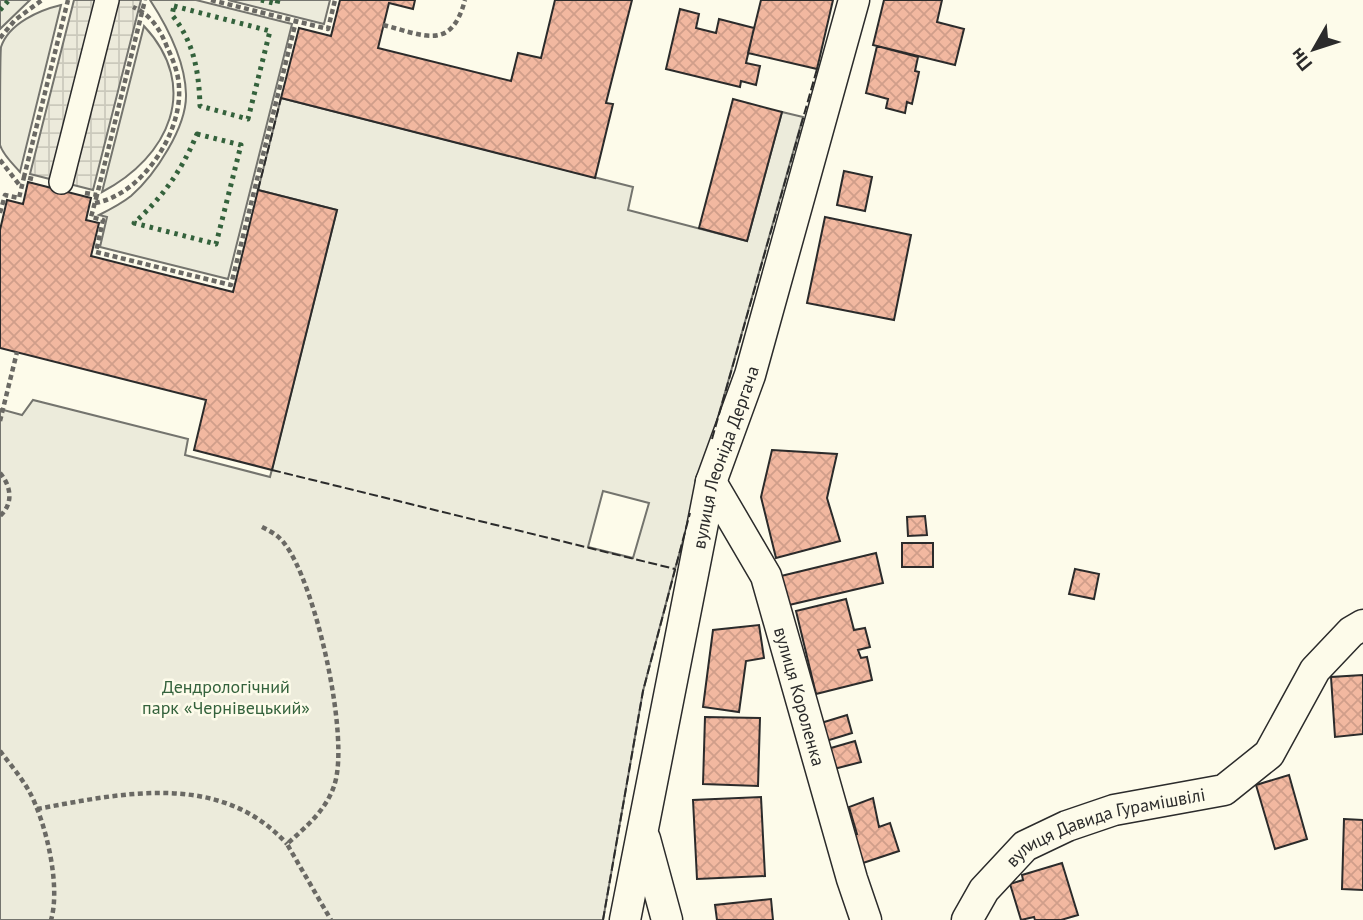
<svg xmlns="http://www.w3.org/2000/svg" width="1363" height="920" font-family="'PT Sans',sans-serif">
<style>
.green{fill:#ecebdb;stroke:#74746e;stroke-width:2;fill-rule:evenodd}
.plaza{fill:url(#plaza-grid);stroke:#74746e;stroke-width:2}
.building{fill:url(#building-cross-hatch);stroke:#2b2b2b;stroke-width:2}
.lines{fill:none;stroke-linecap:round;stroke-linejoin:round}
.pedestrian-casing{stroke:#2b2b2b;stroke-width:26}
.minor-casing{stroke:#2b2b2b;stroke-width:33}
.path{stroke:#6a6964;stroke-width:4.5;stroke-dasharray:5 3.5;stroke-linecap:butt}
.pedestrian{stroke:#fdfbea;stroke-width:23}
.minor{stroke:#fdfbea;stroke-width:30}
.hedge{stroke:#34623c;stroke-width:5;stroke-dasharray:3.5 5;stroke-linecap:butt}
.fence{stroke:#2b2b2b;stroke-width:2;stroke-dasharray:9 3.5;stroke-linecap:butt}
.labels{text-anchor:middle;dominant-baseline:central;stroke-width:5;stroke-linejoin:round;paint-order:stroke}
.street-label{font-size:18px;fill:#2b2b2b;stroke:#fdfbea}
.park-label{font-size:18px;fill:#34623c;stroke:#fdfbea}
</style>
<defs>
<pattern id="plaza-grid" width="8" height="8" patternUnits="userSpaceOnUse" patternTransform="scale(1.75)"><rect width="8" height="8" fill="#eceadb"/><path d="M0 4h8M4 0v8" fill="none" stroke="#cbc9bc"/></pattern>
<pattern id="building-cross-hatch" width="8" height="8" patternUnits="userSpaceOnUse" patternTransform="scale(1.75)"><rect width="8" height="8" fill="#f2b8a0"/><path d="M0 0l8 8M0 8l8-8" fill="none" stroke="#d09e8a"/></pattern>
</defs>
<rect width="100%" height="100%" fill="#fdfbea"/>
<path class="green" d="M0,0H30L0,29Z
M150,0H196L292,24L228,279L100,247L107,217L99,215C111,209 121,204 131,196C155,175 187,127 186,94C185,61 167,26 150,0Z
M228,0H330L324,24Z
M61,5L20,172C13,164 3,155 0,145C0,137 0,55 1,47C9,23 40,10 61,5Z
M144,26C201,87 169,157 102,192Z
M281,98L633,187L628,210L747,241L782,112L803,117L675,569L643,691L603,920H0V409L22,415L33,400L188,439L185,455L270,477L337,210L258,190ZM603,491L649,503L633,558L588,547Z"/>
<path class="plaza" d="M74,0H141L93,190L30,174Z"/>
<path class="building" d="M340,0H415L413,9L389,3L378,48L511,81L518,53L541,58L555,0H632L606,103L613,104L595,178L281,98L299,28L331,36Z
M761,0H833L817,69L748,53Z
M884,0H942L937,22L964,29L955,65L873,45Z
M680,9L699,14L696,28L716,33L719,19L754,28L746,63L760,66L756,85L741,81L740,87L666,69Z
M877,46L918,57L915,71L919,72L912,104L907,102L905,113L886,108L888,99L866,93Z
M733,99L782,112L747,241L699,228Z
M844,171L872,177L865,211L837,205Z
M28,182L91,198L86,220L99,223L91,256L233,292L258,190L337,210L272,470L194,450L206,400L0,348V230L7,200L23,204Z
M825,217L911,235L894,320L807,303Z
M772,450L837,454L827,498L840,541L776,558L761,497Z
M925,516L927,535L908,536L907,517Z
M902,543H933V567H902Z
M876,553L883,583L789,605L781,576Z
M1075,569L1099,574L1094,599L1069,594Z
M846,599L854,630L865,628L870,647L858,650L861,658L867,657L872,680L816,694L796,611Z
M759,625L764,658L746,661L739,712L703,707L713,630Z
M1363,675V734L1335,737L1331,677Z
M847,715L852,733L826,741L821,723Z
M705,717L760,718L758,786L703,784Z
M855,741L861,762L830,770L824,750Z
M1289,775L1307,839L1275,849L1256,785Z
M761,797L765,876L697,879L693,800Z
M873,798L879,827L890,823L899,851L854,866L845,838L857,834L849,807Z
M1344,819L1363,820V890L1342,889Z
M1062,863L1078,915L1061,920H1035L1034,917L1021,920L1010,884L1023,880L1022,875Z
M771,899L773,920H717L715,905Z"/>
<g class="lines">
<defs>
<path id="pedestrian" d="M61,182L107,0"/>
<g id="minor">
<path id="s1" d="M711,482L766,576L852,879L866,920"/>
<path d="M645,839L667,920"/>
<path id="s2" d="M625,920L711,482L750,375L854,0"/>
<path id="s3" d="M967,920L984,890L1025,846L1067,826L1114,810L1224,790L1269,754L1315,670L1351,632L1363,625"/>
</g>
</defs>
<use href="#pedestrian" class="pedestrian-casing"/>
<use href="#minor" class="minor-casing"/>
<path class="path" d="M211,0L328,29L335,0
M383,25C424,35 451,52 465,0
M0,38L15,20L42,0
M0,160L21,187
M33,179L24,177L68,0
M85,193L97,195L145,0
M97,195L91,217L103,220L96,252L231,285L296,21
M95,203C141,195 182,134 179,88C179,75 173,59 167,47C160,29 151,15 133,7
M0,213L5,195L19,198L24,177
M0,421L17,352
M0,473C11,486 14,503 0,516
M262,527C270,531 278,535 284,543C315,581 351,739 334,786C326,810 306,827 287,844L331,920
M0,751C10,764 21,777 29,791C46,822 61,886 51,920
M37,809C123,793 221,771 287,844"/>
<use href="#pedestrian" class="pedestrian"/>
<use href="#minor" class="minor"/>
<path class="hedge" d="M261,0L277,4L278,0
M174,6L270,31L248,119L200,106C199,72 194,42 172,15Z
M0,10L9,0
M197,134L241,145L216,244L134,223C163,197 182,170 197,134Z"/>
<path class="fence" d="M258,190L281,98
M712,439L817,69
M272,470L675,569
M603,920L643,691L690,513"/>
</g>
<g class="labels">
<g class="street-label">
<text stroke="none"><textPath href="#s2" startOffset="474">вулиця Леоніда Дергача</textPath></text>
<text stroke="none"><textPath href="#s1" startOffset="234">вулиця Короленка</textPath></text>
<text stroke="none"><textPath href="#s3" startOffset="177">вулиця Давида Гурамішвілі</textPath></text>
</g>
<g class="park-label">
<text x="226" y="686">Дендрологічний<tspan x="226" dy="21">парк «Чернівецький»</tspan></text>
</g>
</g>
<g transform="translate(1314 49) rotate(231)" stroke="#fdfbea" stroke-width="5" paint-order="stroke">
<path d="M0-5L12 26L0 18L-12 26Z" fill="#2b2b2b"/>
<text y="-10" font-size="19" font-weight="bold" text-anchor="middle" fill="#2b2b2b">Пн</text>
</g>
</svg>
